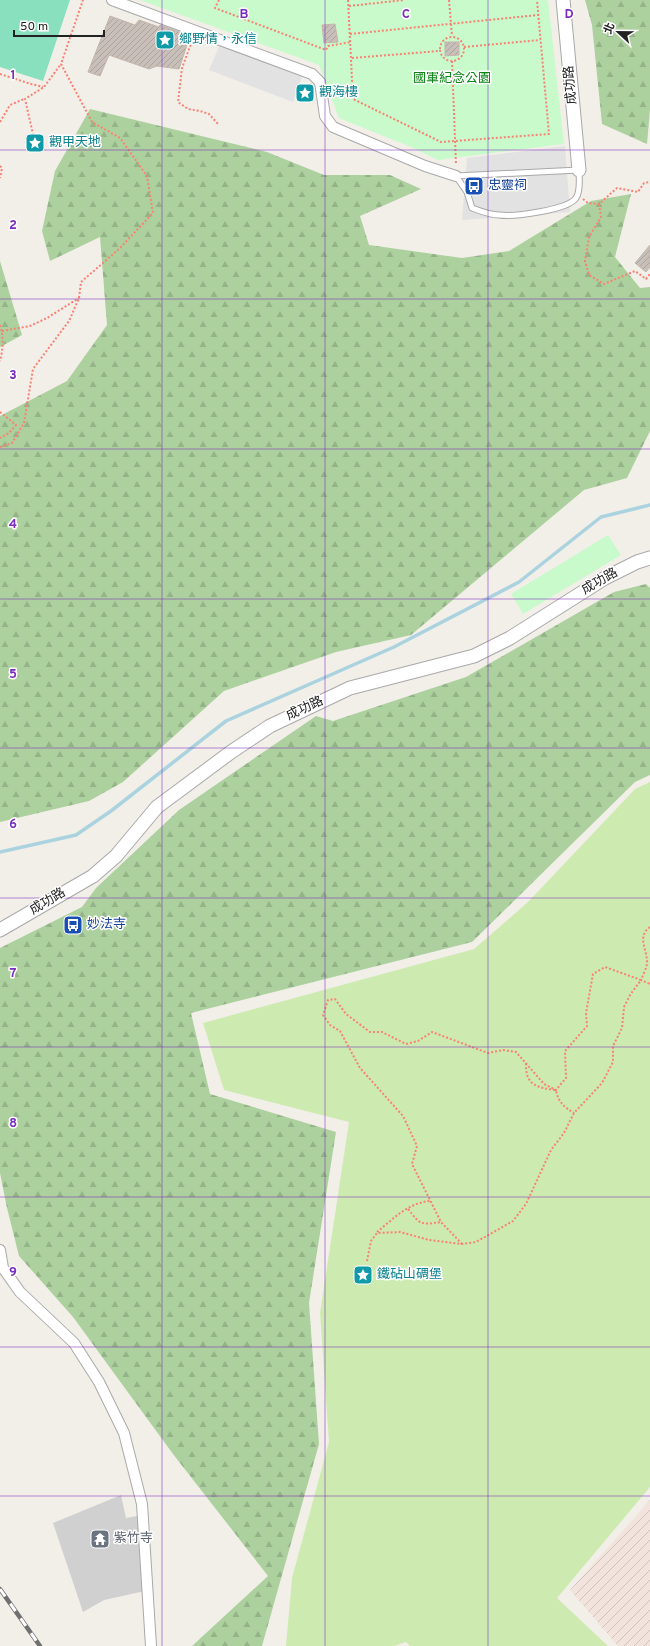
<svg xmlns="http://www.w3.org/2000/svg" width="650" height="1646" font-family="Overpass,'Noto Sans TC',sans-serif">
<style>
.religious{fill:#d0d0d0}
.military{fill:url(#military-furrows)}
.grass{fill:#cdebb0}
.forest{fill:url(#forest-firs)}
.park{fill:#c8facc}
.pitch{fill:#88e0be}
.parking{fill:#e2e2e2}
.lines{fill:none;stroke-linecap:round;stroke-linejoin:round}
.stream{stroke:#aad3df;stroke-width:3.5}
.building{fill:url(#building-hatch);stroke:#c4b6ab}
.service-casing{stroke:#a9a9a9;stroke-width:7}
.minor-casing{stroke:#a9a9a9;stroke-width:12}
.tertiary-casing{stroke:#a9a9a9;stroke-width:15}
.path{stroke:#fa8072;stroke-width:2;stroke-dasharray:2 2;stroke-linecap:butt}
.service{stroke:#fff;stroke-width:5}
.minor{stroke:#fff;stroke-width:10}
.tertiary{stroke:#fff;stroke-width:13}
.rail-casing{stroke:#707070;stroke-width:4.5}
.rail{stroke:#fff;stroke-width:3;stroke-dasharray:9;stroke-linecap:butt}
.grid{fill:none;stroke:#7b2cbf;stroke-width:1;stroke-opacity:0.55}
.labels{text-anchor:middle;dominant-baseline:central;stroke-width:3;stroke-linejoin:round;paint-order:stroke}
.culture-label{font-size:13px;fill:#0d838f;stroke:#fff;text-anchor:start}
.park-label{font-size:13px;fill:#0c8416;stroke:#fff}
.street-label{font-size:13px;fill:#222;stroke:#fff}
.transit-label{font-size:13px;fill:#164399;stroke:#fff;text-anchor:start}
.worship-label{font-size:13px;fill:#5b616d;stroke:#fff;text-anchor:start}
.grid-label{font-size:13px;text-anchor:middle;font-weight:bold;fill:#7b2cbf;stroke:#fff;stroke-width:3;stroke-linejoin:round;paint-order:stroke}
</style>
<defs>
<pattern id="military-furrows" width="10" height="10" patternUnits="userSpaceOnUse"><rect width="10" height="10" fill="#f3e3dd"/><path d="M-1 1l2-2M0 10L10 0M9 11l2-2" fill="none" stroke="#d0c2bd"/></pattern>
<pattern id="forest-firs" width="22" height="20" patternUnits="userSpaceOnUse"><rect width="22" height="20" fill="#add19e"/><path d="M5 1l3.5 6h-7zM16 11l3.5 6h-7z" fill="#95b388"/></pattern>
<pattern id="building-hatch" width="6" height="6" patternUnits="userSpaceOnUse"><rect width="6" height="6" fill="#c7bfb8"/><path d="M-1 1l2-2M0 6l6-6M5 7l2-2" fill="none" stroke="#aba49e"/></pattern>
</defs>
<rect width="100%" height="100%" fill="#f2efe9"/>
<path class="religious" d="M121,1495L126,1518L137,1516L143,1555L145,1591L104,1600L83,1612L53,1523Z"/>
<path class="military" d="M650,1500V1646H618L570,1590Z"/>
<path class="grass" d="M650,782V1487L557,1598L608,1646H410L406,1642L394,1646H286L292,1578L329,1442L320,1313L349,1122L224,1090L203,1023L474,949L528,902L635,789Z"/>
<path class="forest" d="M585,0H650V110L647,144L602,124L592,25Z
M90,109L267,152L324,175H390L421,189L360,216L369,245L462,258L509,251L591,201L631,194L615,257L640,288L650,287V431L627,478L584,490L411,635L336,652L224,691L123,782L89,801L0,822V416L67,381L107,325L100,237L50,261L42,231L55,171Z
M0,261L22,335L0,347Z
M646,584L650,588V775L635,782L472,942L191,1013L210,1094L336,1132L309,1303L319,1444L262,1646H192L268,1576L173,1454L73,1317L19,1256L7,1208L0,1173V948L82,907L96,888L179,810L316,716L333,721L466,677L614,592Z"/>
<path class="park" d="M140,0H548L564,144L438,160L411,147L339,118L319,65Z
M608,535L621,555L523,614L511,594Z"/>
<path class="pitch" d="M0,0H70L43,81L0,67Z"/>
<path class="parking" d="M221,42L303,74L293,102L209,70Z
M565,146L570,212L462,220L467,158Z"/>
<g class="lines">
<path class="stream" d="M0,852L76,835L111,811L226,721L394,647L519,582L601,517L650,505"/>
</g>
<path class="building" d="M110,16L135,25L139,20L159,27L160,25L190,36L179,69L157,66L149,69L109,55L100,76L88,72Z
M335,24L338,42L324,43L322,25Z
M445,42H459V55L445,56Z
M650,245V267L646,272L635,263Z"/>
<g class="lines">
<defs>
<path id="service" d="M579,170C579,177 581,191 576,198C568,210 514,217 499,215C490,215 480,211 472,208L467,192L456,176Z"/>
<path id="minor" d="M112,0L312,74L320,82L325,116L333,127L425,166L456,176
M0,1250L3,1268L20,1292L74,1343L99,1382L124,1433L142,1504L151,1646"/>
<path id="tertiary" d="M563,0L579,170
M0,930L93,876L116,856L157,807L231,752L270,726L350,688L474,656L510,638L605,578L637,562L650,558"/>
</defs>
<use href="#service" class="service-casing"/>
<use href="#minor" class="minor-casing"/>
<use href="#tertiary" class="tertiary-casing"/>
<path class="path" d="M219,0L215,8L326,50L328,46L351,42
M348,0L353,99L441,142L549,134L537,0
M449,0L452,36
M349,6L404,0
M350,34L538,15
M440 49a12 12 0 1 1 24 0a12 12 0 1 1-24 0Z
M192,41L182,68L178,102L188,109L200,111L209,114L219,125
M464,47L540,40
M352,58L439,51
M452,61L456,165
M0,74L31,84L43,87
M0,122L10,105L24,99
M35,143L25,99L44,87L61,64
M0,166L2,168L0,178
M583,199L588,203L599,204L617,188L638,192L644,183L650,182
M599,204L601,217L589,237L585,261L589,275L604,284L635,271L646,279L650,274
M0,325C4,337 3,349 0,361
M2,331L30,326L47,318L79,298
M0,412L16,425L9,433L0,438
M0,447L12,443L24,423L33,369L69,321L79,298L81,282L119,249L153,213L147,176L120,138L92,122L61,64L83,0
M650,927C636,937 648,950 647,964C646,969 643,975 641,980L650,984
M526,1063C525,1085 537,1088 556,1090C558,1102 564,1107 574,1113
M408,1209C421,1225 420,1225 441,1222
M377,1232C393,1219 409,1202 431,1201
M367,1261L371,1241L377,1233L400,1232L429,1240L462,1244L476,1242L513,1221L526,1204L551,1150L564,1133L574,1113L602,1083L613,1062V1046L622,1028L624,1007L630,995L641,980L605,967L593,974L586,1013L587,1026L565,1051L566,1078L556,1090L544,1084L516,1052L503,1050L488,1053L432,1032L418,1041L406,1044L382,1032H370L346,1014L335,999L328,1000L323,1015L330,1025L340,1031L360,1068L403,1116L417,1146L412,1164L441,1222L462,1244"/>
<use href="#service" class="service"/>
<use href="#minor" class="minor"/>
<use href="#tertiary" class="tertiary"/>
<defs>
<path id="rail" d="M0,1589L40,1646"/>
</defs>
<use href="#rail" class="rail-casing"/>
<use href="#rail" class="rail"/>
</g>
<path class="grid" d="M162,0V1646M325,0V1646M488,0V1646M0,150H650M0,299H650M0,449H650M0,599H650M0,748H650M0,898H650M0,1047H650M0,1197H650M0,1347H650M0,1496H650"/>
<defs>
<symbol id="sight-square" viewBox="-11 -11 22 22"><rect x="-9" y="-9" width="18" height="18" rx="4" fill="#0f9aa8" stroke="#fff"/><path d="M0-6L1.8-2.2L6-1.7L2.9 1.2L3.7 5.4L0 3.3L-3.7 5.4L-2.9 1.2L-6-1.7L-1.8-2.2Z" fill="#fff"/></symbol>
<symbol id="bus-square" viewBox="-11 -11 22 22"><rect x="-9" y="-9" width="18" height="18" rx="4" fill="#1a4fb4" stroke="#fff"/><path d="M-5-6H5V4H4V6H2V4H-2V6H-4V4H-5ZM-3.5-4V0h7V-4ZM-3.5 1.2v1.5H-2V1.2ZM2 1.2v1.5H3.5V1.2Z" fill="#fff"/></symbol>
<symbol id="temple-square" viewBox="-11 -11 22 22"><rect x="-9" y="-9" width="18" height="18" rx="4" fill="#6b7280" stroke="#fff"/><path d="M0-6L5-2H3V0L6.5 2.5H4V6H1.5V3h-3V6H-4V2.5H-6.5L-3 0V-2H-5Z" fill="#fff"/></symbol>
</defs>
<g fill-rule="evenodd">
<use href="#sight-square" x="154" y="29" width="22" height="22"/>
<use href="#sight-square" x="294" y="82" width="22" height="22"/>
<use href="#sight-square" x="24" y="132" width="22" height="22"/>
<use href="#bus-square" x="463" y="175" width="22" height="22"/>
<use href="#bus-square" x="62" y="914" width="22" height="22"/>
<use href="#sight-square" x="352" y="1264" width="22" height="22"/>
<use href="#temple-square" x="89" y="1528" width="22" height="22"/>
</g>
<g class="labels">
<g class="culture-label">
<text x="179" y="40">鄉野情，永信</text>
<text x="319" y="93">觀海樓</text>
<text x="49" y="143">觀甲天地</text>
<text x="377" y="1275">鐵砧山碉堡</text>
</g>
<g class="park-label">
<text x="452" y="79">國軍紀念公園</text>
</g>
<g class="street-label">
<text transform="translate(571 85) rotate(-95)">成功路</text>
<text transform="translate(600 582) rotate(-30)">成功路</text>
<text transform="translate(305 709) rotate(-25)">成功路</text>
<text transform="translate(48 902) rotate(-31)">成功路</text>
</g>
<g class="transit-label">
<text x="488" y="186">忠靈祠</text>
<text x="87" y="925">妙法寺</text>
</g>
<g class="worship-label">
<text x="114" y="1539">紫竹寺</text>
</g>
</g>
<g class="grid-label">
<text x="244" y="18">B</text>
<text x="406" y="18">C</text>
<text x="569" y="18">D</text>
<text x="13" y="79">1</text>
<text x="13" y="229">2</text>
<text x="13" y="379">3</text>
<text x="13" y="528">4</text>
<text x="13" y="678">5</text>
<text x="13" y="828">6</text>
<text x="13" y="977">7</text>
<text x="13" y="1127">8</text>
<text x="13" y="1276">9</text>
</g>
<g transform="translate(618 32) rotate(292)" stroke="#ffffff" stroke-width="3" paint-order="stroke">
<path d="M0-3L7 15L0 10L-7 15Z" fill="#222222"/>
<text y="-6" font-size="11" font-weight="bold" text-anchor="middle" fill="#222222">北</text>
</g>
<path d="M14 30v6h90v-6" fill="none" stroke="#222222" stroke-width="2"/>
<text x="20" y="30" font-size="12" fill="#222222" stroke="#ffffff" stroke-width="3" paint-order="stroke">50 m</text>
</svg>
